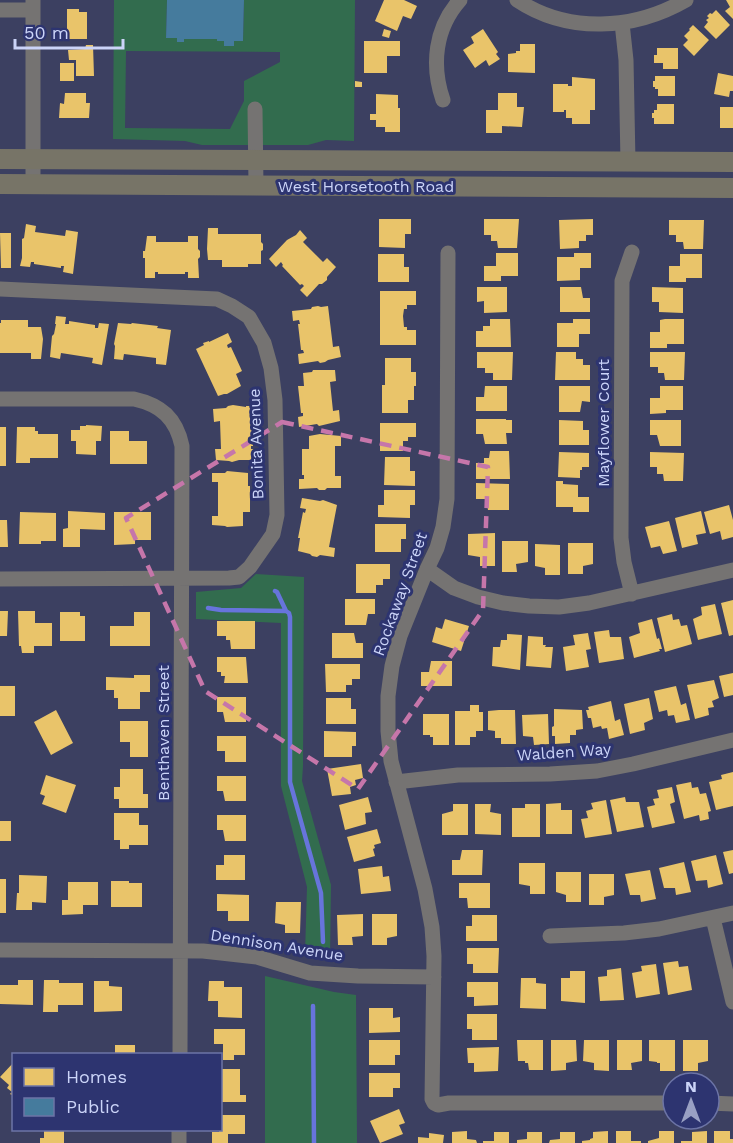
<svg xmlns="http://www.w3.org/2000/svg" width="733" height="1143" font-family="'Work Sans',sans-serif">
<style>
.green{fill:#326c4e;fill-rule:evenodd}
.homes{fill:#e9c46a}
.public{fill:#457b9d}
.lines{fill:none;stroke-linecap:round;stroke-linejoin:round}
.stream{stroke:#6774dc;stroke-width:4.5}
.minor{stroke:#757372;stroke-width:15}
.major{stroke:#777467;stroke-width:20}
.marked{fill:none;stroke:#c676aa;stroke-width:4.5;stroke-dasharray:12 8;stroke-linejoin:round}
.labels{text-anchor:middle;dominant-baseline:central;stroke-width:6;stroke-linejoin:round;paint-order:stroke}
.street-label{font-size:16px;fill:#cbd4f8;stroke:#2d3470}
</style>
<rect width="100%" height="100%" fill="#3c4061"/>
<path class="green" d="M114,0H167L166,38H177V42H184V39H217V41H224L234,46V41H243L244,0H355L354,141L326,140L308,145H202L185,141L113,139ZM126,51L280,52V62L244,81V101L230,129L125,128Z
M256,574L304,577L303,766L302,781L331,885L330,959L305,954L307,887L281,786V623L196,619V592L241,588Z
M265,976L334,992L356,995L357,1143H265Z"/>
<path class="homes" d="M384,0H404L417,6L411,19L403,16L397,31L375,21Z
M726,0H733V19L725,11L730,7Z
M67,9H79V12H87V39H67Z
M716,10L730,25L716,39L704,27L708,22L706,20L709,18L707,16L710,13L712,14Z
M693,25L709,40L694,56L683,45L688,40L684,36L690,30L689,29Z
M384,29L391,31L389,38L382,36Z
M483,29L498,52L496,54L500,59L489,66L486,60L475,68L463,50L474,43L471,37Z
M364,41H400V56H387V73H364Z
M520,44H535V73L508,72V54L516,53V51H520Z
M86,45H93L94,76H76V60H69L68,50L85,49Z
M657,48H678V69H663V63H654V55H657Z
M60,63H74V81H60Z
M718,73L733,76V91H730L729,97L714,94Z
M655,76H675V96H658V89H655V87H653V81H655Z
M572,77L595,79V110H590V124H572V118H566V110H564V112H553V84H568V86H572Z
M355,81L362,82V87H355Z
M65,93H86V103H90L89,118H59L60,103L64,104Z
M498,93H517V107H524L522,127L502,126V133H486V110H498Z
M376,94L398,95V108H400V132H385V127H376V120H370V114H376Z
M657,104H674V124H654V118H652V113H654V110H657Z
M720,107H733V128H720Z
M379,219H411V234H405V248L379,247Z
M484,219H519L517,248H498L497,241H491V235H484Z
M593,219V235H586V241H579V248L560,249L559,220Z
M669,220H704L703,249H684L683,242H676V235H669Z
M26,224L36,226L35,232L65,236L66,230L78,232L73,274L63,272L64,266H61V268L34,264V262H31L30,267L20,266L22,258V239L24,238Z
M208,228H218V234H261V242L263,244V250L261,251V264H248V267H222V260H208L207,249Z
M300,230L307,238L303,242L323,262L327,258L336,267L327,277V280L322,284H319L307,297L300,290L304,286L302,284L300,285L282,266L283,265L281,262L276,267L269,259L287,240L296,235Z
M0,233H11V268H1Z
M147,236H156V242H188V236H198V249L200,251V257L198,259L199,278H188V272H185V274H158V272H155V278H145V258H143V251H145Z
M496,253H518V276H501V281H484V266H496Z
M574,253H591V268H580V280L557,281V257H574Z
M378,254H404V267H409V282H378Z
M680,254H702V278H686V282H669V266H680Z
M477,287H507V312L484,313V301L477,302Z
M560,287H581L583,298H590V312H560Z
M652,287L683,288V313L659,312V302H652Z
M380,291H416V305H407V309H404L403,316L404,327H407V330H416V345H380Z
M318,306L321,307L328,306L333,347L339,346L341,357L328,360L325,362L320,363L318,361L299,364L298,354L304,353L303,350H301L298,324H300L299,320L293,321L292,311L311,309L312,307Z
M56,316L66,317L65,324H69V321L95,325V328H98L99,323L109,324L102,365L92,363L93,358L61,353L60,359L50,357L52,336L54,334L56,324H55Z
M490,319H510L511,347H476V331H483V326H490Z
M573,319H590V334H579V347H557V323H573Z
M665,319H684V344H667V348H650V332H660V320Z
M1,320H28V327H41L43,339L41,359H31V353H0V323H1Z
M118,323L131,324L132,323L158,326L157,328L171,330L166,365L156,364V358L124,354L123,360L114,359L115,346L114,344Z
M228,333L232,342L227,345L228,348L231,347L242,371L236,374L241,386L227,394H224L218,396L196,349L204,345L203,343L209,341V342Z
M477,352H513L512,380H493V373H485V368H477Z
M556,352H576V359H583V365H590V380H555Z
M650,352H685L684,380H665L664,373H658V367H650Z
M385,358H411V372H416V386H414V400H408V413H382V385H385Z
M313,370H335L336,381L330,382L333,411L339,410L340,421L319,426L317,424L299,427L298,417L303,416V413H301L298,386H304L303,373L312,372Z
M485,386H507V411H476V397H484Z
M559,386H590V402L582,401L580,412H559Z
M660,386H683V410H666V413L650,414V398H660Z
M233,405L246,407V406H255L256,416H250V420H252L253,446H251V449H257L258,460H239L232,462L229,461L216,460L215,449H221L220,421L214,422L213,409L226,408L228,406Z
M476,419H506V420H512V433H506L507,444H485L483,434H476Z
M559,420L583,421V430H589V445H559Z
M650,420H681V446H660L657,435H650Z
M380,423H416V437H408V441H403V451H380Z
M86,425L102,426L101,441H96V455L76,454V441H71V430H80V426H86Z
M0,427H6V466H0Z
M17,427H35V431H38V434H58V458H30V463H16Z
M110,431H129V441H147V464H110Z
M320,434L341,436V446H335V476H341V488H327L325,490H319L317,488L299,489V479H304V475H302V449H309V436Z
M490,451H509L510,479H476V463H484V458H489Z
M559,452L589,453V467H582V470H580V478L558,477Z
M650,452L684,453L683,481H664L663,474H657V467H650Z
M385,457H410V471H415V486L384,485Z
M227,471L248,473V486H250V512H243V526L227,527L225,526L212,525V516H218V482H212V473H225Z
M556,481H563V484L578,485V497H589V512H573V507H556Z
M476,483L509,484V510H488L486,499H476Z
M384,490H415V505H410V518L378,517V505H384Z
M302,498L320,501L323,500L337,505L329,547L335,548L334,557L320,555L317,557L312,556L310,554L298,551L300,538H298L303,512L305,513L306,509L300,508Z
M729,505L733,520V537L722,540L720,531L710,534L704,512Z
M68,511L105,513V530L80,529V547H63V529L68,528Z
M701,511L706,533L696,535L698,544L682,548L675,518Z
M20,512L56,513V541H41V544H19Z
M114,512H151V540H135V544L114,545Z
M0,520H7L8,547H0Z
M669,521L677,551L663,554L660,546L651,548L645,527Z
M375,524H406V539H401V552H375Z
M495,533V566H480V557L468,555V534Z
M502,541H528V562L516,564L517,572H502Z
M568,543H593V564L583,566V574H568Z
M535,544L560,545V575H545V568L535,566Z
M356,564H390V579H383V585H376V593H356Z
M345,599H375V614H368L366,625H345Z
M733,600V635L729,636L721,603Z
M715,604L722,634L698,640L693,619L702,615L701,607Z
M0,611H8L7,636H0Z
M18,611H35V623H52V646H34V653H22L21,646H19Z
M60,612H80V616H85V641H60Z
M134,612H150V646H110V626H134Z
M672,614L673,620L679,619L681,626L687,625L692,644L665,652L657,618Z
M445,619L469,626L461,651L432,642L436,627L442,629Z
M652,619L657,639L659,638L662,649H659L660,651L634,658L629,637L640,633L638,623Z
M217,621H255V649H231L230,640H226V636H217Z
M609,630L610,637H621L624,659L599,663L594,632Z
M332,633H354L356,643H363V658H332Z
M588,633L591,649L586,650L589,667L566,671L563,647L575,645L573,635Z
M507,634L522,635L520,670L492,666L493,647H500L501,640H507Z
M528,636L543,637V645H546L545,647H553L551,668L526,666Z
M217,657H246L248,683H224L225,676H221V672H217Z
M431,661H452V686H421V672H429Z
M325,664H360V679H352V685H346V692H326Z
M733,673V695L724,697L719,676Z
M134,675H150V692H140V709H118V698H114V690H106V677L134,678Z
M714,680L719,698L712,701L714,707L708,708L709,715L695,719L687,685Z
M0,686H15V716H0Z
M676,686L681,705L686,703L690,720L676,723L674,715L668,716L667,710L659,712L654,691Z
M217,697H246V722H225L223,712H217Z
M326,698H351V709H356V724H326Z
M649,698L653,719L644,723L645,730L630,734L624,704Z
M611,701L615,721L620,719L624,735L609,739L607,728L602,729L601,726L593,728L591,718H588L586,710H589L588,707Z
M470,705H479V712H483V731H476V737H470V745H455V711H470Z
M554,709L582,710L583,729L576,730V735H570V743L555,744V736H552V727L554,726Z
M56,710L73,743L51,755L34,722Z
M499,710H515L516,744H501V738H495V731L488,730V711Z
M423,714H449V745H433V737H430V735H423Z
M548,714L549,744L534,745L533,737L523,736L522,715Z
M120,721H148V757H130V742H120Z
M324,731L356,732V746H352V757H324Z
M217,736H246V762H225V751H217Z
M361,764L363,778L355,780L356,785L350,787L351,794L332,796L327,769Z
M120,769H143V794H148V808H119V799H114V787H120Z
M733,772V806L716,810L709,782L722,779L721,775Z
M46,775L76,785L66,813L42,804L45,796L40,794Z
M217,776H246V801H225L223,791H217Z
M691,782L692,788L698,787L700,794L706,793L711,811L708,812L709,819L700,821L699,815L684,819L676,785Z
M672,787L675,802L670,804L675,823L652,828L647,807L655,805L653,799L659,798L657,790Z
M368,797L372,812L365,813L366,824L345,830L339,805Z
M625,797L626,802H639L644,827L617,832L610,800Z
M606,800L612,834L585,838L581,819L588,818L586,811L593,809L591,803Z
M561,803V810H572V834H546V804Z
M453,804H468V835H442V814L453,811Z
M475,804H491L490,812L501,814V835L475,834Z
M525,804H540V837H512V808H525Z
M114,813H139V825H148V845H129V849H120V840H114Z
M217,815H246V841H225L223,830H217Z
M0,821H11V841H0Z
M377,829L381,843L374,845L375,848L373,849L375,856L354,862L347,837Z
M462,850H483L482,875H452V860H460Z
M733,850V873L729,874L723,852Z
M224,855H245V880H216V865H224Z
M716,855L723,884L708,888L707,880L696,881L691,861Z
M684,862L691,892L676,895L675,888H664L659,868Z
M519,863H545V894H530V886L519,884Z
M382,866L383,877L389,876L391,891L361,894L358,869Z
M650,870L656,899L641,902L640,895H630L625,874Z
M556,872H581V902H566V895L556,892Z
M589,874H614V895L604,897V905H589Z
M19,875L47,876L46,903L32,902V910H16L17,893H19Z
M0,879H6V913H0Z
M111,881H129V883H142V907H111Z
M68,882H98V905H83V914L62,915V900H68Z
M459,883H490V908H468L467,898H459Z
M217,894L249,895V921H228V911H217Z
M276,902H301L300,933H285V925L275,923Z
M363,914V936L352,937L353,945H338L337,915Z
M372,914H397V936L387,938V945H372Z
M472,915H497V941H466V926H472Z
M467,948H499L498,973H473V964H467Z
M678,961L679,967L688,966L692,990L668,995L663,963Z
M656,964L660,994L636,998L632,973L642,971L641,966Z
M621,968L624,1000L600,1001L598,977L607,976V970Z
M570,971H585V1003L561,1001V978H570Z
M521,978H536V983L546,984V1009L520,1008Z
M18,980H33V1005L0,1004V985H18Z
M44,980H59V983H83V1005H58V1012H43Z
M94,981H109V986L122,987V1011L94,1012Z
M209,981H224V987H242V1018L218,1017V1001H208Z
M467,982H498V1005L474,1006V997H467Z
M369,1008H393V1018L400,1017V1032L369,1033Z
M467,1014H497V1040H472V1029H467Z
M214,1029H245V1055H234V1060H223V1044H214Z
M369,1040H400V1055H395V1065H369Z
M517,1040H543V1070H529L528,1063H525V1061H518Z
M551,1040H576L577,1061L566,1063V1070L551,1071Z
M584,1040H609V1071L594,1070V1063L583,1061Z
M617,1040H642V1061L631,1063L632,1070H617Z
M649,1040H675V1071H660V1063H657V1062L649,1061Z
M683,1040H708V1061L698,1063V1071H683Z
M115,1045H135V1054H115Z
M499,1047L498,1071L474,1072V1063H468L467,1048Z
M14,1062V1096L10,1094L12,1092L7,1088L9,1085L0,1077Z
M220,1069H240V1095H246V1102H220Z
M369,1073H400V1088H393V1097H369Z
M399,1109L405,1123L399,1125L403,1134L380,1143L370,1121Z
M220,1115H245V1134H228V1143H212V1132H219V1130H220Z
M44,1130H62V1131H64V1143H40V1138H44Z
M467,1131V1139L476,1140L477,1143H452V1132Z
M608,1131V1143H582V1141L590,1140V1139L593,1138V1132Z
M616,1131H631V1141H641V1143H616Z
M659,1131H674V1143H648V1141L659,1138Z
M707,1131V1143H681V1141H692V1132Z
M714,1131H730V1139H733V1143H714Z
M494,1132H509V1143H483V1141H494Z
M527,1132H542V1143H517V1140L527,1139Z
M560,1132H575V1143H549L550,1140L560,1139Z
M429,1133L444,1135L443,1143H418V1137L429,1138Z"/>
<path class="public" d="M167,0H244L243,41H234V46H224V41H217V39H184V42H177V38H166Z"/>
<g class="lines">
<path class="stream" d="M275,591L277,592L286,611
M208,608L221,610L286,611L289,613L290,617V782L321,893L323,942
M313,1006L314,1143"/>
<path class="minor" d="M517,0C568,34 634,30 686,0
M0,10H33
M622,23L626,60L628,162
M443,100C431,65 435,28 460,0
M255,109L256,186
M33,184V0
M632,252L622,281L621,538L624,562L632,594
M448,253L447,499L443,527L437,548L427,569L400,636L392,666L388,696V731L391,761L425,889L432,927L434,956L432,1099L434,1103L438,1105L449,1103H673
M0,289L217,299L232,306L249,317L264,343L271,368L275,400L277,515L273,534L250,567L239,577L229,578L0,579
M0,399H134C161,405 176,418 182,446L180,1054
M427,569L454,588L478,597L503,603L529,606L559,607L589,603L733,570
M396,782L458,775L550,774L597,771L633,764L733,740
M713,918L733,1002
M550,936L624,933L659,929L733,913
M0,950L203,951L257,957L310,973L358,976L434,977
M709,1103L733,1104
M179,1143V1130"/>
<path class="major" d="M0,159L733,162
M0,184L733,188"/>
</g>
<path class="marked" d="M282,422L488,467L483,610L358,789L205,691L126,518Z"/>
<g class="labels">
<g class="street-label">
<text x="366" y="186">West Horsetooth Road</text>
<text transform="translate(603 423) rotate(-90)">Mayflower Court</text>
<text transform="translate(256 444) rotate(-92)">Bonita Avenue</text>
<text transform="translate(400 594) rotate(-70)">Rockaway Street</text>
<text transform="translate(163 733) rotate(-90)">Benthaven Street</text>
<text transform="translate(564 752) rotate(-4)">Walden Way</text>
<text transform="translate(277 945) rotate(9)">Dennison Avenue</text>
</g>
</g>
<rect x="12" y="1053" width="210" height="78" fill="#2d3470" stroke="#6c74a6" stroke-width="1.5"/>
<rect x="24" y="1068" width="30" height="18" fill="#e9c46a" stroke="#6c74a6" stroke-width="1.5"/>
<text x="66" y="1083" font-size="18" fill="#cbd4f8">Homes</text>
<rect x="24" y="1098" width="30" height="18" fill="#457b9d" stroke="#6c74a6" stroke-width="1.5"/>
<text x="66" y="1113" font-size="18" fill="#cbd4f8">Public</text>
<g transform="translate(691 1101)"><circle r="28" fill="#2d3470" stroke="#6c74a6" stroke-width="1.5"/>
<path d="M0-4.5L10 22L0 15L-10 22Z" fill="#99a0c3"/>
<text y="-9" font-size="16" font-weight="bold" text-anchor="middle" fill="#cbd4f8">N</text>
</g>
<path d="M15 39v9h108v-9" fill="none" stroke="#cbd4f8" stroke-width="3"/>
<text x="24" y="39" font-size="18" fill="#cbd4f8" stroke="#2d3470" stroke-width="4.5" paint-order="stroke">50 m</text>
</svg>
